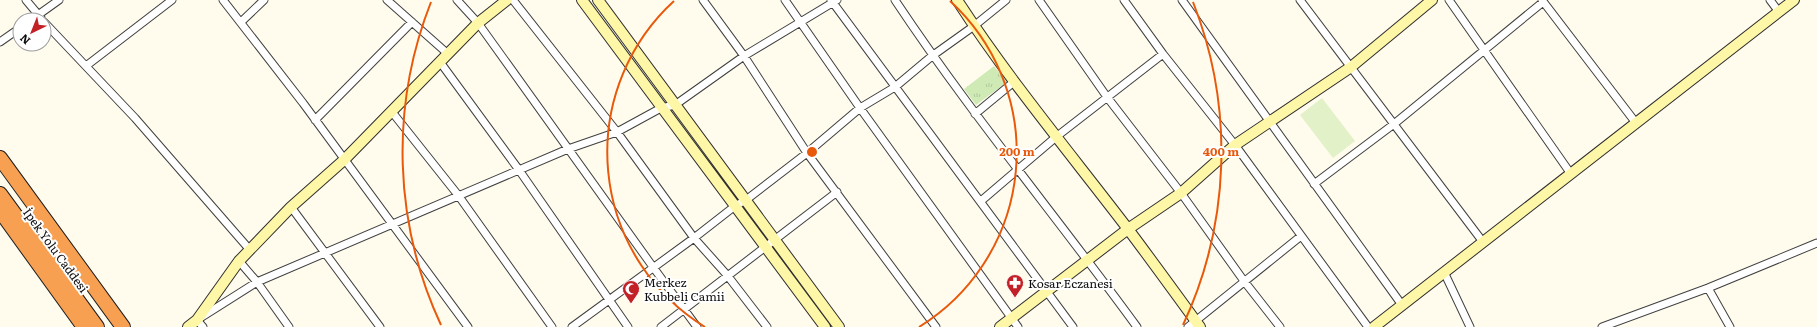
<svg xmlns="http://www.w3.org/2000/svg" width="1817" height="327" font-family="Literata,serif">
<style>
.grass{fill:url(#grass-tufts)}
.pitch{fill:#e2f1c8}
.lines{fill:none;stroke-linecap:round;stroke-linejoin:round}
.street-casing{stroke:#404040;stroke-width:9}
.secondary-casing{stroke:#2f2f2f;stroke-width:12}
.highway-casing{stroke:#1e1e1e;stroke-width:16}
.street{stroke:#fff;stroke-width:7}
.secondary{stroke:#fff7a8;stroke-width:10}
.highway{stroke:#f8a052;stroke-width:14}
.ring{fill:none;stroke:#e8590c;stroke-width:2}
.labels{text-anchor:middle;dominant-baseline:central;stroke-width:4;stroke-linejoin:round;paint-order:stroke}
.street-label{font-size:12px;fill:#0d0d0d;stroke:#fff}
.poi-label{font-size:12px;fill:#0d0d0d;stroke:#fff;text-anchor:start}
.centre{fill:#e8590c;stroke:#fff;stroke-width:2}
.ring-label{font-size:12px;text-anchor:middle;font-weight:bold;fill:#e8590c;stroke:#fff;stroke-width:4;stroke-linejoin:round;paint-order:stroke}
</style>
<defs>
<pattern id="grass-tufts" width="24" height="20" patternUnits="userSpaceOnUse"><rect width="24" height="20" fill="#d0eab6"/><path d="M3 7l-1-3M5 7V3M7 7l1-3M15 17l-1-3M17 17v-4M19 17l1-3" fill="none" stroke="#b1c89b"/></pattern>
</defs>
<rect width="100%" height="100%" fill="#fffced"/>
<path class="grass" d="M994,66L1007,82L976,105L964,89Z"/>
<path class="pitch" d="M1322,98L1355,141L1333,158L1300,115Z"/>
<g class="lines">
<defs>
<path id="street" d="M26,0L41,18
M223,0L303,103L468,327
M387,0L448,54
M457,0L478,23L653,267L697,327
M513,0L617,132L694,238L727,275L767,327
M703,0L744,56L807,153L936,327
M785,0L860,108L1018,327
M831,0L1073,327
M895,0C970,113 1057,217 1137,327
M1039,0L1107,97L1181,193L1244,281L1280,327
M1124,0L1163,54L1235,145L1368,327
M1182,0L1402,305
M1300,0L1483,242
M1449,0L1571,174
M1542,0L1636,123
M1770,0L1779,12
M31,20L59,0
M44,22L135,118L250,250
M241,22L264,0
M0,42L20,28
M440,62L519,170L628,327
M86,66L172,0
M392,112L458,195L552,327
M975,114L1015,81
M315,120L412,22
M1314,184L1394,124L1543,2
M981,201L1056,137L1163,54
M291,207L380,327
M239,261L257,282L289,327
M1444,272L1470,327
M1708,288L1730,327
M203,327L197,320L257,282L568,149L617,132L661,108L675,105L744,56L837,0
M572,327L694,238L735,206L746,200L807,153L860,108L895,87L932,56L974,26L1006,0
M661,327L837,192
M1188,327L1301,236
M1602,327L1708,288L1817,243"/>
<path id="secondary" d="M582,0L825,327
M598,0L839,327
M957,0C1009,80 1070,153 1128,229C1152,261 1176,294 1200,327
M188,327L197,320L239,261L291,207L344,160L478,23L507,0
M1000,327L1128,229L1181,193L1235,145L1351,67L1432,0
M1374,327L1794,0"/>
<path id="highway" d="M0,158L123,327
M0,194L97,327
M1,212L84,327"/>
</defs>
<use href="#street" class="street-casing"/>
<use href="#secondary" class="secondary-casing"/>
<use href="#highway" class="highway-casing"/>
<use href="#street" class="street"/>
<use href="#secondary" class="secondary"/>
<use href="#highway" class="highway"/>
</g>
<g class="ring">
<path d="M705 327A205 205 0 0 1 674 1M950 1A205 205 0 0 1 919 327"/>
<path d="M441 325A409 409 0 0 1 431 2M1193 2A409 409 0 0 1 1183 325"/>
</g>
<defs>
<symbol id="pharmacy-pin" viewBox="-11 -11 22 30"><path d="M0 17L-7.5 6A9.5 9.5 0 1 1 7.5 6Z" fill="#c12127" stroke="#fff"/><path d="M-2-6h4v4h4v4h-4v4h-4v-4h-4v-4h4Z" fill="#fff"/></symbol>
<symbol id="mosque-pin" viewBox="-11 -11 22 30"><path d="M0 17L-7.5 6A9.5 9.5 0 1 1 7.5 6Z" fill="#c12127" stroke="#fff"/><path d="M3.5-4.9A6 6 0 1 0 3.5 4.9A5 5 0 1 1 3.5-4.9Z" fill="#fff"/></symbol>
</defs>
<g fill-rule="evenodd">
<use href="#pharmacy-pin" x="1005" y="273" width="20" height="27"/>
<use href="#mosque-pin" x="621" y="279" width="20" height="27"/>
</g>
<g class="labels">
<g class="street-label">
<text transform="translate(56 250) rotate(54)">İpek Yolu Caddesi</text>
</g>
<g class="poi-label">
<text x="644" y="282">Merkez<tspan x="644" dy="14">Kubbeli Camii</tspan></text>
<text x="1028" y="283">Kosar Eczanesi</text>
</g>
</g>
<circle cx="812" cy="152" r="6" class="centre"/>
<g class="ring-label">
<text x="1017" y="156">200 m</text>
<text x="1221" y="156">400 m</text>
</g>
<g transform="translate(32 32) rotate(223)"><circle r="19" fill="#ffffff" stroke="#9e9e9e"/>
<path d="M0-3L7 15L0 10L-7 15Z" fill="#c12127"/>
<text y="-6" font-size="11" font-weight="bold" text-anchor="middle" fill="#0d0d0d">N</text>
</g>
</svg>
